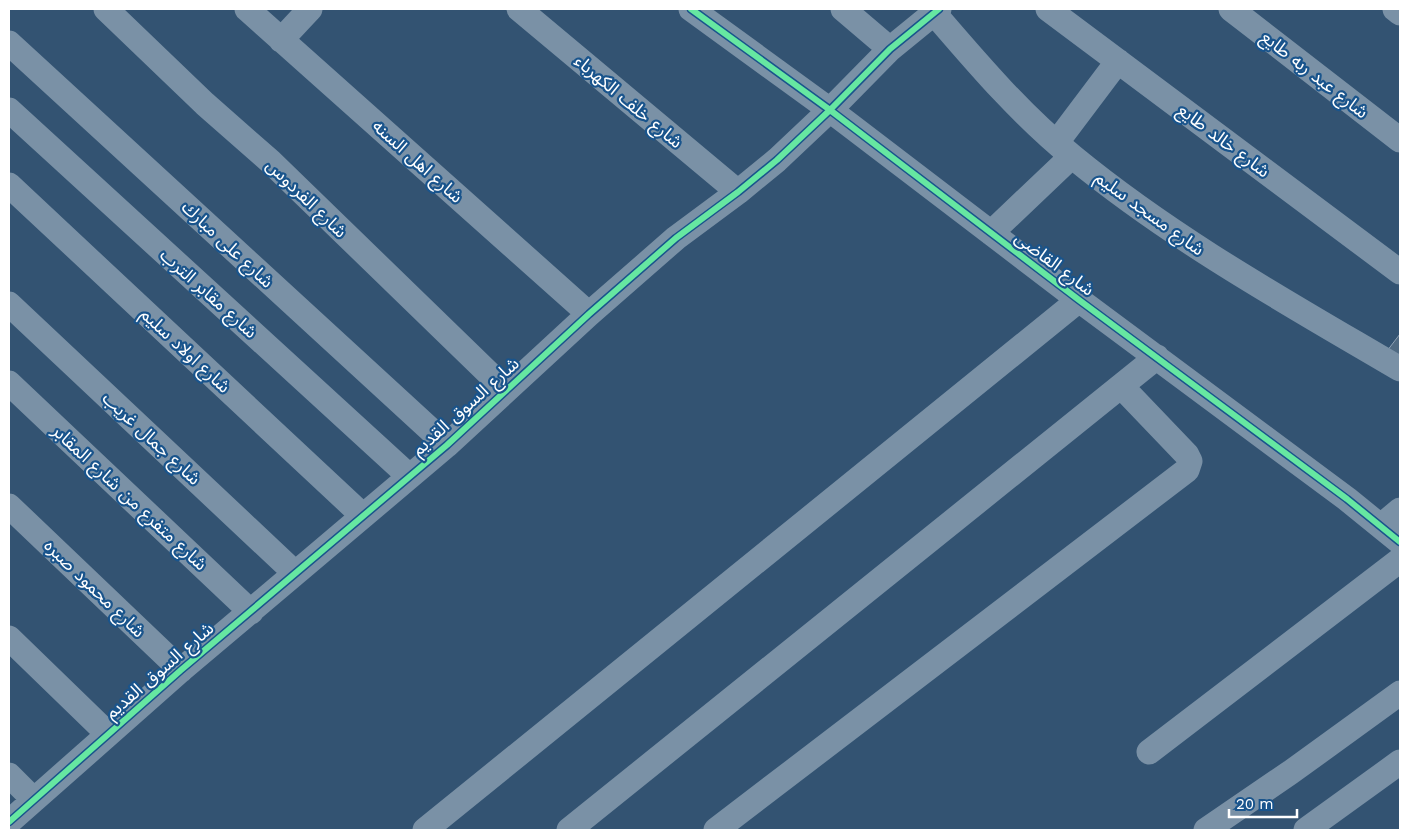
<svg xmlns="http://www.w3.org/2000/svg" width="1409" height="839" font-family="'Work Sans','Noto Sans Arabic',sans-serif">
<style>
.building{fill:#506a82;stroke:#8fa2b5}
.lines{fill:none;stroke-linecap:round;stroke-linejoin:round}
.street{stroke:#7a91a6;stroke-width:25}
.cycleway-casing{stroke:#19548c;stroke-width:9}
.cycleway{stroke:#66e7a1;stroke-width:6}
.labels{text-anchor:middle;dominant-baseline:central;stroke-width:4.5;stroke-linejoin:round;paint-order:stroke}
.street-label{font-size:18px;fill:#fff;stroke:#19548c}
</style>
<rect width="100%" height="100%" fill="#335372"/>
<path class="building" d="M1400,334V359L1387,351Z"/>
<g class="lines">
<path class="street" d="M106,9L205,104L271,162L506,390
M247,9L589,314
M519,9L738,192
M691,9L830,110L1079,300L1347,499L1400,542
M843,9L890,49
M1048,9L1400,272
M1231,9L1400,140
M1395,9L1400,13
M934,13C977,63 1021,115 1073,157C1174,240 1288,303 1400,369
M281,40L310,9
M9,43L447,445
M9,110L409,476
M1057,142L1118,61
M9,185L362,515
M991,233L1072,156
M9,304L295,573
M9,383L251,612
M9,506L181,670
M1381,526L1400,510
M9,638L108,734
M1149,752L1400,560
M9,775L34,800
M9,822L181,670L447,445L589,314L676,238L738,192L777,160L830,110L890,49L939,9
M425,830L1079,300
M569,830L1157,357
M716,830L1187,470L1190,461L1187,455L1121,386
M1206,830L1291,772L1400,693
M1306,830L1400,762"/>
<defs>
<path id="cycleway" d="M691,9L830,110L1079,300L1347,499L1400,542
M9,822L181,670L447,445L589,314L676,238L738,192L777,160L830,110L890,49L939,9"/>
</defs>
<use href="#cycleway" class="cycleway-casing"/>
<use href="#cycleway" class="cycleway"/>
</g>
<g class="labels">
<g class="street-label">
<text transform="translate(1315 74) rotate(38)">شارع عبد ربه طايع</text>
<text transform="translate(629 101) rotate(40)">شارع خلف الكهرباء</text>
<text transform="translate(1224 140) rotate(37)">شارع خالد طايع</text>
<text transform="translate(418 161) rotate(42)">شارع اهل السنه</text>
<text transform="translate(307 198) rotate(44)">شارع الفردوس</text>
<text transform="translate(1150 213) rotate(36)">شارع مسجد سليم</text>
<text transform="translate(228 244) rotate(43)">شارع على مبارك</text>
<text transform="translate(1055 263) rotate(37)">شارع القاضى</text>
<text transform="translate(209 293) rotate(42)">شارع مقابر الترب</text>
<text transform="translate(186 350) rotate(43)">شارع اولاد سليم</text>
<text transform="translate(465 406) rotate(-42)">شارع السوق القديم</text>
<text transform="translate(152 438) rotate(43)">شارع جمال غريب</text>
<text transform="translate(130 497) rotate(43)">شارع متفرع من شارع المقابر</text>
<text transform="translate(95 588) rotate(44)">شارع محمود صبره</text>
<text transform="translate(159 670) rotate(-41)">شارع السوق القديم</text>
</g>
</g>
<rect width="1409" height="839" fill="none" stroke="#ffffff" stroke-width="20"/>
<path d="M1229 809v8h68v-8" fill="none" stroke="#ffffff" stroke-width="2.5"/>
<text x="1236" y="809" font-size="15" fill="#ffffff" stroke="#19548c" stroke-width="4" paint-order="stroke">20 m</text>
</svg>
